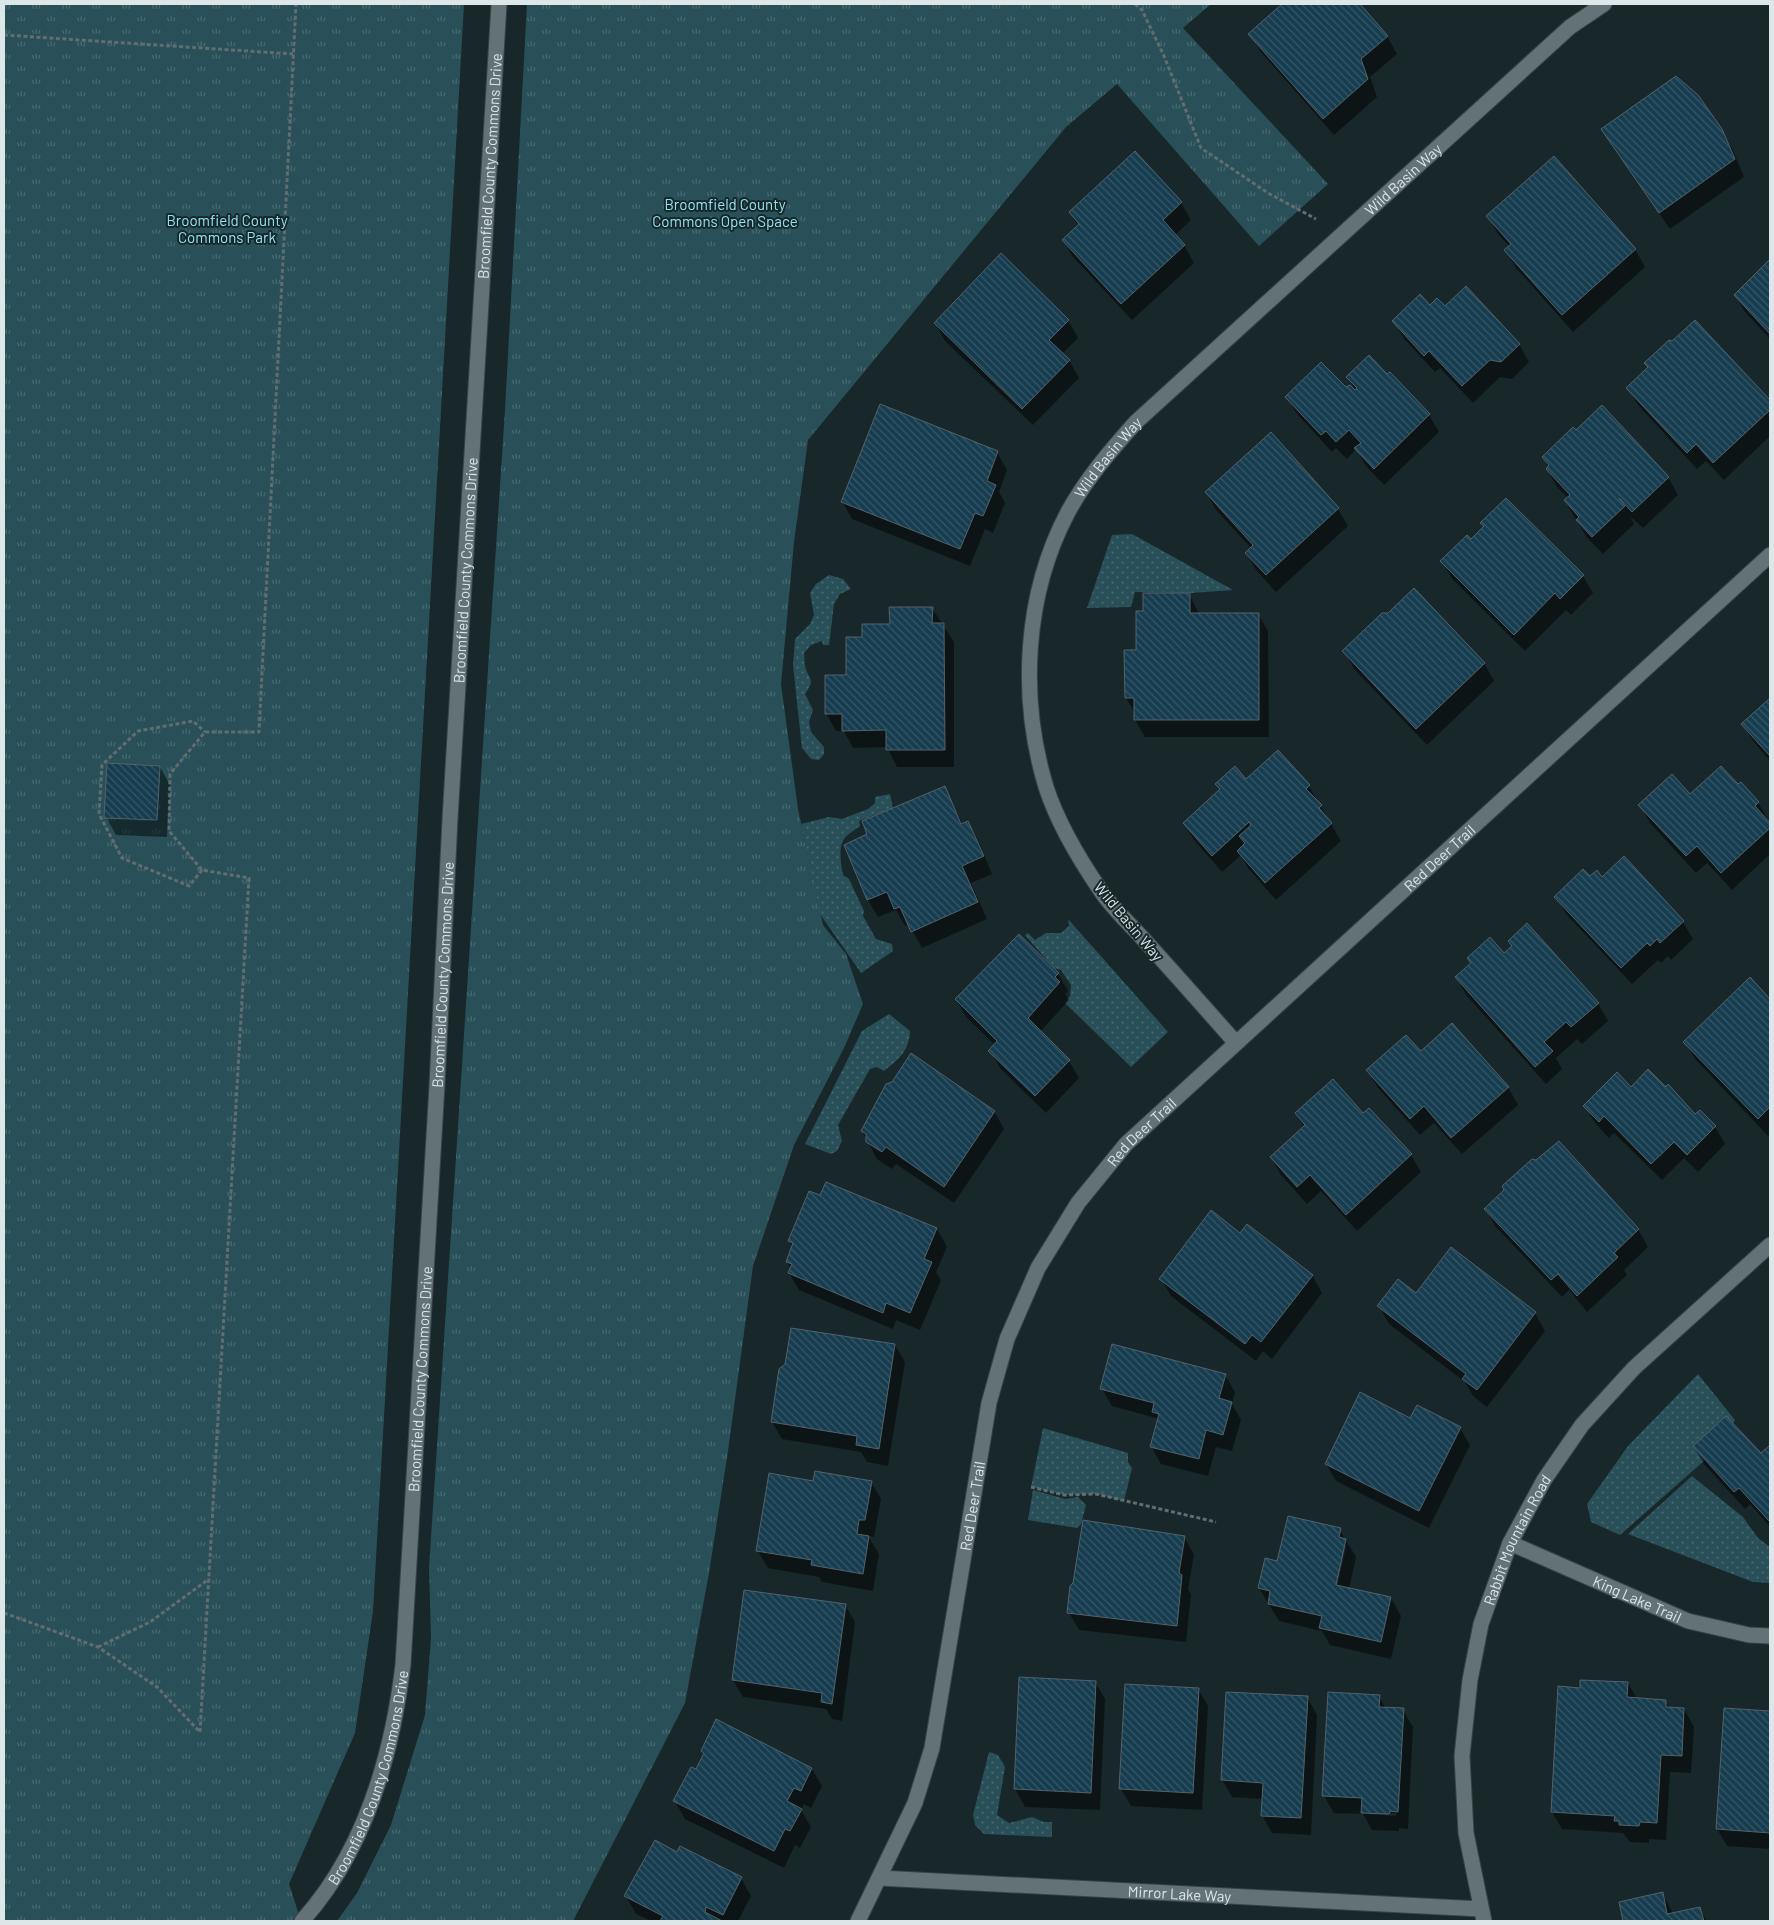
<svg xmlns="http://www.w3.org/2000/svg" width="1774" height="1925" font-family="Barlow,sans-serif">
<style>
.grass{fill:url(#grass-dots)}
.park{fill:url(#park-tufts)}
.shadow{fill:#0007;fill-rule:evenodd}
.building{fill:url(#building-back-hatch);stroke:#54626a}
.lines{fill:none;stroke-linecap:round;stroke-linejoin:round}
.minor-casing{stroke:#374345;stroke-width:17}
.path{stroke:#616d70;stroke-width:3;stroke-dasharray:4 2.5;stroke-linecap:butt}
.minor{stroke:#627276;stroke-width:15}
.labels{text-anchor:middle;dominant-baseline:central;stroke-width:4;stroke-linejoin:round;paint-order:stroke}
.street-label{font-size:15px;fill:#dde6e8;stroke:#18272a}
.park-label{font-size:15px;fill:#91e4f5;stroke:#18272a}
</style>
<defs>
<pattern id="grass-dots" width="8" height="8" patternUnits="userSpaceOnUse" patternTransform="scale(1.25)"><rect width="8" height="8" fill="#295058"/><path d="M2 2h.1M6 6h.1" fill="none" stroke="#486970" stroke-width="1.8" stroke-linecap="round"/></pattern>
<pattern id="park-tufts" width="24" height="20" patternUnits="userSpaceOnUse" patternTransform="scale(1.25)"><rect width="24" height="20" fill="#295058"/><path d="M3 7l-1-3M5 7V3M7 7l1-3M15 17l-1-3M17 17v-4M19 17l1-3" fill="none" stroke="#486970"/></pattern>
<pattern id="building-back-hatch" width="6" height="6" patternUnits="userSpaceOnUse" patternTransform="scale(1.25)"><rect width="6" height="6" fill="#163c4f"/><path d="M-1 5l2 2M0 0l6 6M5-1l2 2" fill="none" stroke="#375868"/></pattern>
</defs>
<rect width="100%" height="100%" fill="#18272a"/>
<path class="grass" d="M1132,534L1233,590L1191,593L1135,592L1131,607L1087,608L1112,535Z
M829,575L843,579L851,589L840,594L834,604L829,645H823L822,641L811,645L804,653C805,657 804,662 805,666C809,681 816,678 805,694L813,710L809,722L811,732L824,747V754L819,760L811,759L802,748L793,665L795,639L810,624L814,615L810,593L816,584Z
M890,794L893,808L859,821L860,826C855,830 847,834 844,839C838,847 841,865 843,875L849,879L864,911L863,916L876,939L892,944L893,951L861,973L820,914L801,824L829,817L842,819L868,809L875,803V797Z
M1068,919L1168,1032L1131,1067L1065,1003L1070,996L1071,985L1061,970L1054,968L1025,935L1028,933L1035,940L1046,933H1061L1069,926Z
M889,1014L910,1031C909,1051 899,1059 884,1071L877,1067L870,1069L838,1125L842,1141L837,1151L831,1154L805,1144L862,1031Z
M1698,1374L1735,1420L1733,1423L1726,1416L1693,1446L1705,1460L1620,1535L1591,1522L1587,1504L1628,1446Z
M1043,1428L1128,1453V1462L1132,1468L1124,1501L1096,1494L1064,1495L1031,1487Z
M1692,1476L1743,1517L1758,1538L1770,1547V1583L1753,1582L1628,1534Z
M1033,1490L1065,1499L1078,1497L1086,1505L1081,1524L1077,1528L1028,1520Z
M989,1752L998,1755L1005,1767L997,1815L1009,1823L1032,1817L1044,1822H1052V1837L984,1834L975,1825L973,1815Z"/>
<path class="park" d="M4,4H464L373,1611L355,1733L289,1884L301,1921H4Z
M527,4H1211L1183,28L1328,184L1259,246L1117,84L1066,127L808,440L794,542L781,684L798,809L823,925L846,954L863,1004L844,1048L794,1145L753,1266L728,1451L709,1573L685,1703L573,1921H337L357,1893L391,1825L425,1715L431,1638L429,1568L505,410Z"/>
<path class="shadow" d="M1283,4H1358L1387,36L1397,54L1370,77L1377,97L1334,135L1260,51L1250,34Z
M1603,130H1721L1732,148L1744,177L1670,229L1613,147Z
M1181,203L1191,220L1175,235L1184,245L1194,263L1132,320L1073,257L1063,240L1078,226L1070,213Z
M1488,216L1635,249L1645,267L1573,332L1516,268L1506,250L1510,247L1498,234Z
M1770,261V339L1745,312L1735,295Z
M1430,306L1445,308L1519,344L1529,362L1512,379L1500,377L1473,403L1440,368L1435,372L1404,339L1394,321Z
M1068,320L1078,338L1062,354L1069,360L1079,378L1033,425L945,341L935,323Z
M1695,321L1770,402V436L1724,480L1706,461L1697,469L1638,405L1628,388L1648,368L1646,363Z
M1390,374L1429,415L1439,432L1384,485L1366,466L1356,449L1347,459L1336,448L1332,452L1297,414L1287,397L1346,389L1357,393L1348,377Z
M1271,434L1338,509L1348,526L1276,592L1256,570L1246,553L1251,548L1216,510L1206,493Z
M997,452L1007,470L999,492L1005,503L993,533L985,529L970,566L852,519L842,501Z
M1543,457L1668,477L1678,495L1643,528L1630,516L1634,524L1603,554L1587,538L1575,518L1565,501L1568,498L1557,487L1547,469L1549,467Z
M1482,523L1583,576L1593,593L1571,615L1566,610L1525,651L1452,579L1442,561L1471,540L1484,526Z
M1189,594L1199,614H1258L1268,631L1269,737H1145L1135,720V714L1126,697L1138,652L1144,612Z
M932,608L954,642V767H897L887,747L853,748L844,731H836L826,713L848,677L863,638Z
M1344,651L1484,663L1494,681L1427,745L1354,669Z
M1770,700V761L1753,741L1743,724Z
M1278,752L1309,786L1341,841L1276,900L1248,868L1241,855L1222,872L1194,840L1184,823L1220,790L1217,784L1246,781Z
M160,767L170,785L167,837L116,835L106,817Z
M1738,786L1758,802L1768,820L1767,821L1770,825V854L1732,890L1707,863L1696,873L1650,823L1640,805Z
M944,787L963,825L968,822L978,840L992,874L971,883L987,919L922,948L909,925L905,926L896,910L878,917L868,900L845,845L869,835Z
M1590,878H1602L1683,922L1693,939L1671,960L1668,956L1661,963L1658,960L1632,984L1566,914L1556,897Z
M1513,947L1598,1003L1608,1021L1582,1044L1577,1039L1556,1058L1562,1069L1546,1084L1466,995L1456,977L1504,955Z
M1058,974L1068,991L1065,994L1069,1000L1040,1032L1069,1061L1079,1078L1046,1113L1000,1068L990,1051L995,1045L966,1017L956,999Z
M1750,979L1770,1000V1134L1768,1136L1695,1059L1685,1042Z
M1421,1053L1508,1087L1518,1105L1462,1154L1434,1123L1420,1135L1378,1088L1368,1070Z
M1631,1089L1695,1116L1700,1111L1715,1127L1725,1144L1698,1172L1684,1158L1662,1180L1614,1133L1609,1138L1595,1123L1585,1106Z
M1369,1109L1411,1155L1421,1172L1357,1231L1321,1191L1307,1204L1281,1175L1271,1158L1304,1127L1296,1114L1363,1115Z
M994,1111L1004,1129L954,1203L896,1164L892,1169L877,1159L862,1131Z
M827,1184L937,1229L947,1247L936,1272L941,1280L920,1330L896,1320L893,1329L799,1290L789,1273L791,1269L787,1262L793,1247L789,1241L821,1197Z
M1485,1209L1638,1229L1648,1247L1624,1270L1627,1275L1587,1312L1569,1290L1562,1297L1495,1226Z
M1241,1235L1312,1275L1322,1293L1272,1359L1263,1351L1256,1361L1171,1296L1161,1279Z
M1451,1249L1535,1313L1545,1331L1487,1407L1473,1396L1465,1382L1389,1324L1379,1306L1416,1295Z
M895,1345L905,1362L888,1466L867,1462L861,1452L782,1439L772,1422Z
M1225,1375L1235,1392L1232,1404L1241,1420L1232,1451L1216,1447L1208,1476L1161,1464L1151,1446L1158,1421L1156,1418L1112,1406L1102,1389Z
M1411,1419L1460,1428L1470,1445L1429,1528L1336,1481L1326,1464Z
M1770,1446V1527L1750,1504L1745,1509L1704,1464L1694,1447L1761,1455Z
M871,1482L881,1499L874,1537L868,1536L879,1554L873,1591L822,1582L819,1577L768,1568L758,1551L814,1483Z
M1340,1530L1356,1557L1349,1589L1391,1598L1401,1616L1391,1659L1330,1645L1322,1631L1279,1621L1259,1588L1278,1562ZM1344,1544L1346,1547L1336,1591L1333,1590Z
M1184,1537L1194,1554L1188,1589L1191,1594L1186,1642L1079,1630L1069,1613Z
M845,1605L855,1622L842,1721L832,1719L826,1709L743,1697L733,1680Z
M1020,1679L1095,1682L1105,1699L1100,1810L1025,1807L1015,1789Z
M1628,1683L1637,1699L1665,1701L1670,1709H1684L1694,1727L1691,1773L1670,1772L1666,1840L1649,1839V1843L1630,1842L1623,1833L1562,1829L1552,1812L1581,1689Z
M1198,1689L1208,1706L1202,1810L1131,1806L1121,1789Z
M1379,1696L1386,1709L1403,1710L1413,1727L1408,1829L1399,1828V1831L1372,1830L1363,1814L1334,1813L1324,1796ZM1369,1812L1396,1813V1816L1369,1814Z
M1307,1697L1317,1715L1311,1835L1272,1833L1262,1815L1263,1799L1232,1797L1222,1780Z
M1725,1709L1770,1712V1849L1727,1846L1717,1829Z
M702,1751L812,1769L822,1786L811,1808L804,1804L801,1810L811,1827L800,1848L795,1845L784,1868L685,1819L675,1801L696,1771L704,1755Z
M678,1854L741,1878L751,1896L738,1921H651L636,1914L626,1896Z
M1663,1894L1673,1914L1699,1908L1707,1921H1624L1620,1903Z"/>
<path class="building" d="M1282,4H1360L1388,36L1361,59L1368,79L1323,119L1248,34Z
M1676,76L1698,95L1722,129L1735,159L1659,213L1601,129Z
M1135,151L1182,202L1163,220L1185,245L1121,304L1062,240L1079,224L1069,212Z
M1554,156L1636,249L1562,315L1504,250L1511,244L1486,216Z
M1001,253L1069,320L1049,340L1070,360L1022,409L934,323Z
M1770,259V334L1734,295Z
M1466,286L1520,344L1501,362L1490,360L1462,386L1429,351L1424,356L1392,321L1420,294L1430,305L1437,298L1445,306Z
M1695,320L1770,400V410L1713,463L1696,444L1687,453L1626,388L1648,367L1644,363L1669,340L1672,341Z
M1369,355L1387,374L1390,372L1430,414L1374,469L1354,448L1361,443L1349,430L1336,442L1326,431L1321,435L1285,397L1321,362L1346,387L1350,385L1355,390L1357,388L1346,377Z
M880,404L998,451L987,481L996,485L983,516L975,513L960,549L841,502Z
M1602,405L1669,477L1632,512L1619,498L1625,506L1592,537L1576,520L1579,517L1564,500L1570,495L1546,469L1549,465L1542,457L1573,427L1576,430Z
M1271,432L1339,508L1266,575L1245,553L1253,545L1205,492Z
M1506,498L1584,575L1560,599L1555,593L1514,635L1440,561L1467,535L1471,539L1484,526L1480,523Z
M1414,588L1485,663L1416,729L1342,651L1382,613H1388Z
M1143,593H1190V613H1259V720H1134V698H1125L1124,650H1136V611H1143Z
M889,607H933L932,623H944L945,750H886V730L842,731V714H825V675H846V637H862V624H890Z
M1770,698V756L1741,724Z
M1278,750L1310,785L1306,789L1322,805L1319,808L1332,823L1265,883L1237,851L1245,843L1239,836L1251,825L1249,822L1212,856L1183,823L1220,789L1215,784L1235,766L1246,779Z
M107,763L160,766L157,820L104,818Z
M1721,766L1738,784L1741,782L1759,802L1755,806L1770,823V828L1721,873L1697,846L1686,856L1638,805L1672,774L1690,794Z
M945,786L961,824L968,821L984,856L962,866L978,902L911,932L900,907L894,909L887,892L867,900L844,845L867,834L862,821Z
M1624,856L1684,921L1660,943L1657,939L1650,946L1647,943L1621,968L1554,897L1583,869L1590,876L1597,870L1602,877Z
M1527,923L1599,1003L1571,1027L1566,1022L1544,1042L1553,1051L1535,1067L1455,977L1471,963L1467,958L1490,937L1504,953L1512,946L1508,941Z
M1019,934L1059,973L1055,977L1060,982L1028,1018L1070,1060L1035,1096L988,1051L997,1041L955,999Z
M1750,977L1770,999V1107L1758,1119L1683,1042Z
M1452,1023L1509,1087L1451,1138L1424,1106L1410,1119L1366,1070L1406,1035L1421,1051Z
M911,1053L995,1111L944,1187L886,1147L882,1152L866,1142V1134L861,1131L886,1084L892,1082Z
M1648,1069L1666,1087L1668,1084L1695,1114L1700,1110L1716,1126L1687,1155L1674,1142L1651,1164L1604,1116L1599,1122L1583,1106L1617,1072L1631,1087Z
M1333,1079L1363,1113L1369,1108L1412,1154L1346,1215L1310,1175L1297,1187L1270,1157L1305,1125L1295,1113Z
M1559,1141L1639,1229L1614,1253L1618,1257L1577,1296L1558,1274L1551,1280L1484,1209L1504,1190L1502,1186L1532,1159L1536,1160Z
M826,1182L937,1228L924,1259L932,1262L910,1313L886,1303L883,1313L788,1273L792,1264L786,1262L793,1243L788,1241L809,1191L820,1195Z
M1211,1210L1240,1233L1247,1224L1313,1275L1261,1342L1252,1335L1245,1344L1159,1279Z
M1451,1247L1536,1312L1477,1390L1462,1379L1466,1374L1377,1306L1398,1279L1416,1293Z
M791,1328L895,1344L879,1449L856,1445L857,1436L771,1422L779,1369L785,1364Z
M1112,1344L1226,1374L1219,1398L1232,1402L1223,1435L1206,1430L1199,1459L1150,1447L1159,1414L1152,1412L1154,1403L1100,1389Z
M1360,1392L1410,1418L1417,1405L1461,1427L1419,1511L1325,1464Z
M1726,1416L1761,1453L1770,1445V1522L1739,1488L1734,1492L1693,1446Z
M815,1471L872,1481L865,1520H859L857,1534L869,1536L863,1574L811,1565L812,1560L756,1551L769,1473L813,1481Z
M1288,1516L1341,1528L1339,1537L1346,1539L1336,1585L1391,1597L1381,1642L1319,1628L1322,1616L1268,1604L1270,1591L1258,1588L1265,1558L1277,1561Z
M1083,1520L1185,1536L1179,1573L1182,1575L1177,1626L1067,1613L1070,1586L1073,1583Z
M744,1590L846,1604L832,1704L821,1702L822,1693L732,1680Z
M1019,1677L1096,1681L1091,1793L1014,1789Z
M1580,1680L1628,1682L1627,1697L1666,1700V1707L1684,1708L1682,1756L1661,1755L1657,1823L1640,1822L1639,1826L1619,1825V1821H1614L1615,1816L1551,1812L1558,1686L1580,1688Z
M1125,1684L1199,1688L1193,1793L1119,1789Z
M1226,1692L1308,1696L1301,1818L1261,1816L1263,1783L1221,1780Z
M1328,1692L1380,1695L1379,1707L1404,1708L1398,1812L1390,1811L1389,1814L1361,1813L1362,1798L1322,1796Z
M1724,1708L1770,1711V1833L1716,1829Z
M716,1719L812,1768L801,1791L794,1788L787,1801L802,1809L790,1831L785,1829L774,1851L673,1801L691,1767L696,1769L704,1753L701,1751Z
M655,1840L677,1852L680,1846L742,1877L723,1915L706,1907L705,1912L722,1921H660L663,1916L624,1896Z
M1663,1892L1667,1914L1700,1907L1704,1921H1623L1619,1902Z"/>
<g class="lines">
<defs>
<g id="minor">
<path id="s1" d="M1236,1043C1206,1009 1176,975 1146,942C1131,925 1113,909 1101,891C1079,859 1058,824 1046,787C1019,698 1024,595 1068,512C1086,479 1111,450 1136,422L1570,27L1604,4"/>
<path id="s2" d="M1510,1543L1688,1621L1749,1635L1770,1636"/>
<path id="s3" d="M879,1878L1481,1909"/>
<path id="s4" d="M302,1921C365,1851 392,1756 403,1665L437,1085L450,819L499,4"/>
<path id="s5" d="M858,1921L915,1803L932,1748L989,1403L1007,1339L1038,1268L1078,1203L1126,1144L1770,555"/>
<path id="s6" d="M1484,1921L1466,1833L1462,1756L1470,1680L1481,1624L1510,1543L1544,1480L1582,1425L1634,1368L1770,1245"/>
</g>
</defs>
<use href="#minor" class="minor-casing"/>
<path class="path" d="M1135,4L1142,10L1164,56L1201,148L1268,193L1316,219
M4,35L293,54
M202,870L189,886L122,858L99,814L102,765L138,731L193,721L205,732
M1031,1487L1064,1495L1096,1494L1216,1522
M4,1613L98,1647L157,1687L199,1731
M98,1647L150,1622L209,1579
M200,1732L249,878L202,870L169,831L170,774L205,732H259L296,4"/>
<use href="#minor" class="minor"/>
</g>
<g class="labels">
<g class="street-label">
<text stroke="none"><textPath href="#s4" startOffset="1781">Broomfield County Commons Drive</textPath></text>
<text stroke="none"><textPath href="#s1" startOffset="1078">Wild Basin Way</textPath></text>
<text stroke="none"><textPath href="#s1" startOffset="672">Wild Basin Way</textPath></text>
<text stroke="none"><textPath href="#s4" startOffset="1376">Broomfield County Commons Drive</textPath></text>
<text stroke="none"><textPath href="#s5" startOffset="1259">Red Deer Trail</textPath></text>
<text transform="translate(1129 921) rotate(50)">Wild Basin Way</text>
<text stroke="none"><textPath href="#s4" startOffset="971">Broomfield County Commons Drive</textPath></text>
<text stroke="none"><textPath href="#s5" startOffset="854">Red Deer Trail</textPath></text>
<text stroke="none"><textPath href="#s4" startOffset="566">Broomfield County Commons Drive</textPath></text>
<text stroke="none"><textPath href="#s5" startOffset="434">Red Deer Trail</textPath></text>
<text stroke="none"><textPath href="#s6" startOffset="392">Rabbit Mountain Road</textPath></text>
<text stroke="none"><textPath href="#s2" startOffset="139">King Lake Trail</textPath></text>
<text stroke="none"><textPath href="#s4" startOffset="161">Broomfield County Commons Drive</textPath></text>
<text stroke="none"><textPath href="#s3" startOffset="301">Mirror Lake Way</textPath></text>
</g>
<g class="park-label">
<text x="725" y="204">Broomfield County<tspan x="725" dy="17">Commons Open Space</tspan></text>
<text x="227" y="220">Broomfield County<tspan x="227" dy="17">Commons Park</tspan></text>
</g>
</g>
<rect width="1774" height="1925" fill="none" stroke="#dde6e8" stroke-width="10"/>
</svg>
